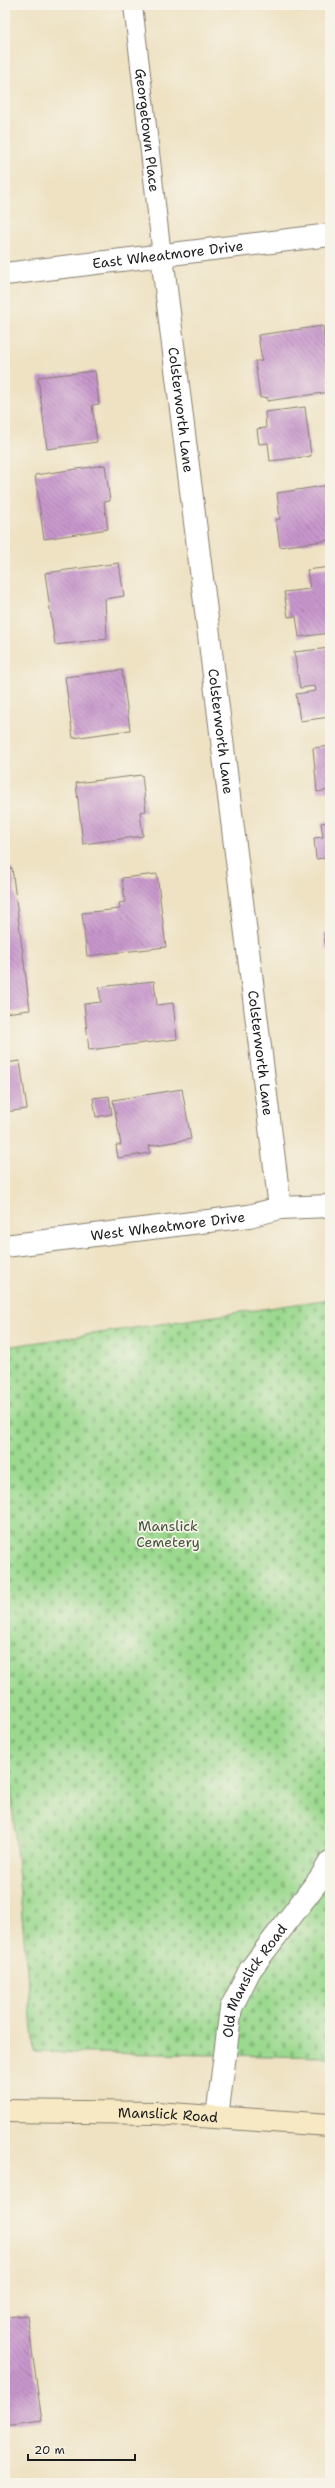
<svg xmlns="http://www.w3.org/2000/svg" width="335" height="2488" font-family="'Shantell Sans',sans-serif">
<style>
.cemetery{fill:url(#cemetery-stones);stroke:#5c7a56}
.building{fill:url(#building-back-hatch)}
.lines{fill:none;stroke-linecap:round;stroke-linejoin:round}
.service-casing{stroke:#857f70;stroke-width:20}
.minor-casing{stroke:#857f70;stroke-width:24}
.secondary-casing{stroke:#857f70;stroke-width:24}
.service{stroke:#fff;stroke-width:18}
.minor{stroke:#fff;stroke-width:22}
.secondary{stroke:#f7e9c3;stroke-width:22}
.labels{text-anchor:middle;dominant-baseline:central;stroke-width:3.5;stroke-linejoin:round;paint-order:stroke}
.street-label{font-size:14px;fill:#1c1c1c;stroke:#f7f3e8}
.park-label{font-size:14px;fill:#42553e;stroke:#f7f3e8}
</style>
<defs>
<pattern id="cemetery-stones" width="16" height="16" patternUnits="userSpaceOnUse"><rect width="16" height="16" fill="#9bd98f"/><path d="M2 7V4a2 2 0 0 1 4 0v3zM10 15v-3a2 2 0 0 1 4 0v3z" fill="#85ba7b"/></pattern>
<pattern id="building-back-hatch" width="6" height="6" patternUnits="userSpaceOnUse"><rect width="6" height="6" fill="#c796cc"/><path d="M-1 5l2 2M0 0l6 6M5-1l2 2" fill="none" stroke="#a17aa5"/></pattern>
</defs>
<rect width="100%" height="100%" fill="#f7f3e8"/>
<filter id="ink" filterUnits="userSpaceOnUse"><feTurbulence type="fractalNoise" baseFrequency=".025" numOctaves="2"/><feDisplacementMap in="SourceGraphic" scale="8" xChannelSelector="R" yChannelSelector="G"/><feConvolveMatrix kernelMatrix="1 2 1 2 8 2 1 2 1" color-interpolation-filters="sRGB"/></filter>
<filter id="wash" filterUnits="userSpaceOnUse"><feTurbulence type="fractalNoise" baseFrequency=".012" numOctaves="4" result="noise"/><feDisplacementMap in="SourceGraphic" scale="16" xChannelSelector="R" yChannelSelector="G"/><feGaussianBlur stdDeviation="0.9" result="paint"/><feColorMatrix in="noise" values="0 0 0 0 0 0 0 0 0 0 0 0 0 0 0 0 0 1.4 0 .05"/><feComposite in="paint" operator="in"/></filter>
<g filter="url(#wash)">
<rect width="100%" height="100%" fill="#eee2c3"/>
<path class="cemetery" d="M330,1299V2057L34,2052L5,1721V1347Z"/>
<g id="blocks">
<path class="building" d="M323,326L330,392L267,401V397L260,398L255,361H262L258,335Z
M95,371L99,404L92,405L97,442L47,449L38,377Z
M305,407L311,456L270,461L268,443L259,444L257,429L266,428L265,412Z
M105,465L110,501L104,502L108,529L44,539L35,475Z
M330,485V540L280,547L276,519H280L277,493Z
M119,563L124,596L105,599L107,639L55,645L45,573Z
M330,567V633L299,637L296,616L288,617L284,592L310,589L307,570Z
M330,648V717L300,721L296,694L316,691L315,686L300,688L294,652Z
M122,670L130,730L73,738L65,677Z
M330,746V790L317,792L313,748Z
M142,775L146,811L140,812L143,836L83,844L76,783Z
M330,822V871H326L325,858L316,859L314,838L323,837L321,823Z
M12,868L30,1010L5,1013V869Z
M157,874L166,947L87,956L82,913L120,909L119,903L125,902L122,878Z
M330,932V949L326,950L324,933Z
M154,981L157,1005L173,1003L177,1039L89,1050L84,1004L101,1002L99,987Z
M20,1061L27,1109L5,1112V1063Z
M182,1089L191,1139L149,1146L150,1153L118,1158L116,1145H121L113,1100Z
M109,1096L112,1114L96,1117L93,1098Z
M27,2315L42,2421L5,2426V2317Z"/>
</g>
</g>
<g filter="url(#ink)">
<use href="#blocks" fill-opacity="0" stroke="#857f70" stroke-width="1"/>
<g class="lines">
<defs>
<g id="service">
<path id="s1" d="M133,5L162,256"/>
</g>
<g id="minor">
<path id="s2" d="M162,256L280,1208"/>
<path id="s3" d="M5,274L330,235"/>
<path id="s4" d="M5,1246L249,1216L280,1208L330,1206"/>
<path id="s5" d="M217,2117L231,2008L250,1970L321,1877L330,1862"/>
</g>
<g id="secondary">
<path id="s6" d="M5,2111L156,2113L330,2125"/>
</g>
</defs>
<use href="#service" class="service-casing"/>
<use href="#minor" class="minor-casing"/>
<use href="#secondary" class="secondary-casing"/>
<use href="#service" class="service"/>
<use href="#minor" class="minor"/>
<use href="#secondary" class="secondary"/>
</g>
</g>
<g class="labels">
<g class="street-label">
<text stroke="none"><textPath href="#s1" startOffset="126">Georgetown Place</textPath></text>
<text stroke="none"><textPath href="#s3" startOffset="164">East Wheatmore Drive</textPath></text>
<text stroke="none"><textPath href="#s2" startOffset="155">Colsterworth Lane</textPath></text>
<text stroke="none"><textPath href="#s2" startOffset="479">Colsterworth Lane</textPath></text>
<text stroke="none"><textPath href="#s2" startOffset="803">Colsterworth Lane</textPath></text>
<text stroke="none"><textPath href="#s4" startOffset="164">West Wheatmore Drive</textPath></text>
<text stroke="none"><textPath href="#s5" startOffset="144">Old Manslick Road</textPath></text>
<text stroke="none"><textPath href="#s6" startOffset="163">Manslick Road</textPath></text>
</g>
<g class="park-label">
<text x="168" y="1526">Manslick<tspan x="168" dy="16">Cemetery</tspan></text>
</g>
</g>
<rect width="335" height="2488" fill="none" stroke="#f7f3e8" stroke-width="20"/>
<path d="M28 2454v6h107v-6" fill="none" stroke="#1c1c1c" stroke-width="2"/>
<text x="34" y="2454" font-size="12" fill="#1c1c1c" stroke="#f7f3e8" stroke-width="3" paint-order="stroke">20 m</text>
</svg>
